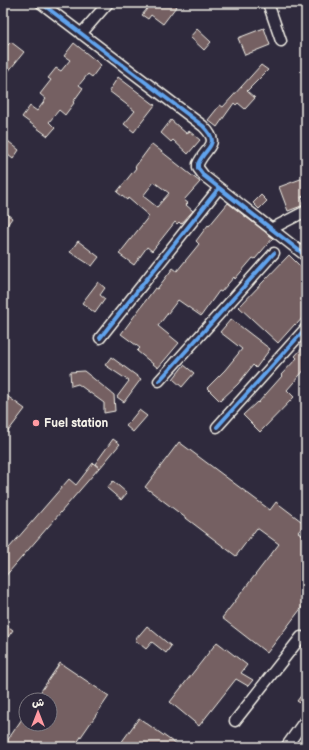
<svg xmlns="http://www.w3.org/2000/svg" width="309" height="750" font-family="'Balsamiq Sans','Playpen Sans Arabic',sans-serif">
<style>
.building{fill:#756062;stroke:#f4f1e8;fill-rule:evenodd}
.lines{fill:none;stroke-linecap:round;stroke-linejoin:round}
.minor-casing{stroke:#f4f1e8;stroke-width:13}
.minor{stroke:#2f2a3d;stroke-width:10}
.cycleway-casing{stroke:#2f2a3d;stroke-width:6}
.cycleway{stroke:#60a3ed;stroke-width:4}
.poi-dot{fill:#ff9aa2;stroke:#2f2a3d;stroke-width:1.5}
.labels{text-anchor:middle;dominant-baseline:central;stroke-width:3;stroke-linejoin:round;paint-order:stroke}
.poi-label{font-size:12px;font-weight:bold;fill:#f4f1e8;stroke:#2f2a3d;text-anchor:start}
</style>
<rect width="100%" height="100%" fill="#2f2a3d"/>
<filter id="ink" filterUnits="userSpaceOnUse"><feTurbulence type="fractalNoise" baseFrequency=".025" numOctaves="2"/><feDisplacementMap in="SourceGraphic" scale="8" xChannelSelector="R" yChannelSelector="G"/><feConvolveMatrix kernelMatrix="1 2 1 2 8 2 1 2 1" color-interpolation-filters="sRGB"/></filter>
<g filter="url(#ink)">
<path class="building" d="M139,3H179L163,24L151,15L148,19L142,15L147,9Z
M264,28L270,45L245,55L238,38Z
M197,29L211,42L204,50L190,37Z
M3,40L8,45L11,42L24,52L3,78Z
M74,43L101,65L92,77L88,74L79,85L83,88L73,102L74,103L65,115L59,110L49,122L55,128L48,136L22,117L30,106L37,111L46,99L40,94L51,80L48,78L56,68L61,71L70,60L64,56Z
M261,65L268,70L247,91L255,98L245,109L238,103L236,105L234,103L217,127L208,120L220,105L223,107Z
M118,77L155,105L134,132L124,124L135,111L109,91Z
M171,120L187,134L189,131L200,140L188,154L173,140L171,142L161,133Z
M3,137L19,150L13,159L3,151Z
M152,144L200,182L184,200L188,203L186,205L193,211L181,224L179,222L177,224L175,222L152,251L147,247L134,265L119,254L149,216L128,198L127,200L117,192L136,168L135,167ZM154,182L169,193L157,207L143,196Z
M306,177V195L301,197L304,205L288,211L279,187Z
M261,195L267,201L259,209L253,203Z
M228,203L273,238L255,259L253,258L235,279L234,277L221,292L219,291L201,316L178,300L158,326L179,343L158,368L137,351L140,348L121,334L155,288L157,289L173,268L177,271L199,244L196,241L208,225L209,226Z
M3,211L12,218L3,231Z
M78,241L99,257L92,266L70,252Z
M289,255L306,272V314L296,325L295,324L278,343L239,307Z
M98,282L105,288L100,295L105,299L95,313L82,303Z
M231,319L270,349L256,368L253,365L238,384L220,401L207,388L225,370L242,349L220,332Z
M306,344V368L287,390L294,397L260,432L243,415L257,402L258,403L282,376L281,375L297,358L295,356Z
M111,357L141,379L124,402L117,397L129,381L105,365Z
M184,365L194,373L182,387L173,379Z
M84,371L114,395L115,411L104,413V403L78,384L71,386L70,372Z
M3,393L25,409L3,438Z
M139,410L147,416L133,432L126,426Z
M113,439L120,444L100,468L95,464Z
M179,442L270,510L276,502L305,524L298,532L306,538V602L267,653L222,618L279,544L257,528L236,556L145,487Z
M93,463L99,468L3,579V555L69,479L76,485Z
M113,481L127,493L121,500L107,488Z
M3,623L13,630L3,644Z
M147,626L171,646L166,653L152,642L146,649L135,640Z
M217,642L247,665L241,673L253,680L248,686L236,679L199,726L170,702Z
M60,663L109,696L74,747H3L26,713V724H50V700H35Z
M306,689V707L297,701Z
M139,718L180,747H118Z"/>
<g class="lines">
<defs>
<path id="minor" d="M41,3L203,126C222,145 206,146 198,164V168L204,176L306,256
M268,3L281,41
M81,34L108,3
M271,229L306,211
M100,338L219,188
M159,381L274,253
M217,427L306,328
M235,721L301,637
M286,747L306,719"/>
</defs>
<use href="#minor" class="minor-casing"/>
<use href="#minor" class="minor"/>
<defs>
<path id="cycleway" d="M41,3L203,126C222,145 206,146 198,164V168L204,176L306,256
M100,338L219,188
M159,381L274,253
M217,427L306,328"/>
</defs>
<use href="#cycleway" class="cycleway-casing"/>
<use href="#cycleway" class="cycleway"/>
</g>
</g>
<circle class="poi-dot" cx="36" cy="423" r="4"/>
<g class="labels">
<g class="poi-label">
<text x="44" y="423">Fuel station</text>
</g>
</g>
<rect width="309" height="750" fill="none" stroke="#2f2a3d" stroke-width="16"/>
<rect x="8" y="8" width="293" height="734" fill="none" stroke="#f4f1e8" stroke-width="1.5" filter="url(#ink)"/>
<g transform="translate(38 712)"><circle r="19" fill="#2f2a3d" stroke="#7e7a81"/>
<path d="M0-3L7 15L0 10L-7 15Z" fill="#ff9aa2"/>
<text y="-6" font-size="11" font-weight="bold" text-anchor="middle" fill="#f4f1e8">ش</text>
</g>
</svg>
